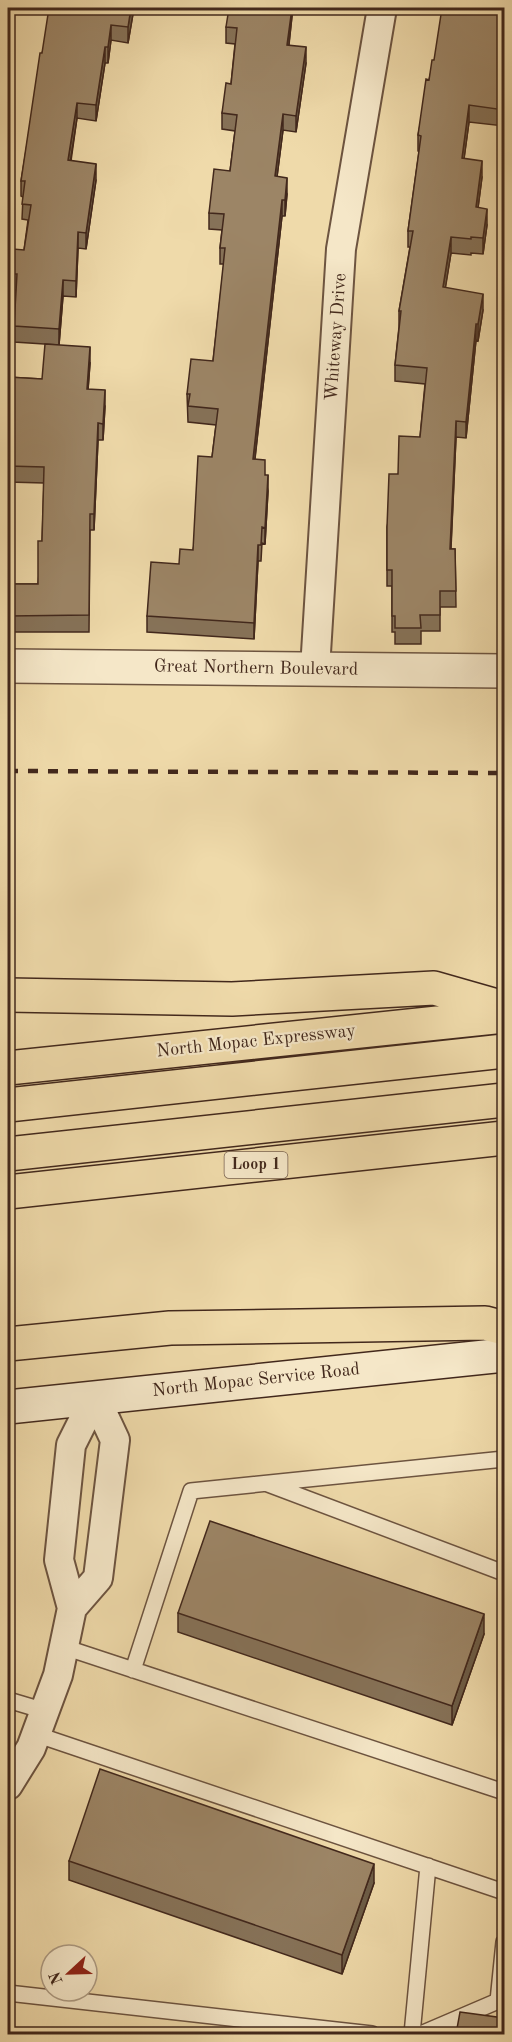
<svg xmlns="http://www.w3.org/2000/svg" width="512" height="2042" font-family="'Old Standard TT',serif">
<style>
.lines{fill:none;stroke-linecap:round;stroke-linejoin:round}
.service-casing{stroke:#6d5440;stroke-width:18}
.minor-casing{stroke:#6d5440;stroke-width:32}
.tertiary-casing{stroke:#6d5440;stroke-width:36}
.secondary-casing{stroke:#42281c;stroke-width:36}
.motorway-casing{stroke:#42281c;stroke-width:36}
.service{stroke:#f5e7c8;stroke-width:15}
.minor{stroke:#f5e7c8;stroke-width:28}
.tertiary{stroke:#f5e7c8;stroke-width:33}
.secondary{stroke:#f5e7c8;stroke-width:33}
.motorway{stroke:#efdaaa;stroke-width:33}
.rail{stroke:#42281c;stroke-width:4.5;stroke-dasharray:10 10;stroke-linecap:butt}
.wall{fill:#867258;stroke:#42281c;stroke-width:1.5}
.shaded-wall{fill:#6d5d47;stroke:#42281c;stroke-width:1.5}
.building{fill:#9c8566;stroke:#42281c;stroke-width:1.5}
.labels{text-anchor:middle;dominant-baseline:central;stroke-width:4.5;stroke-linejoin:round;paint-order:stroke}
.shield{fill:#f5e7c8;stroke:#786150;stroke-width:1.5}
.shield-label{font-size:16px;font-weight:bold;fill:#42281c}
.street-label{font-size:18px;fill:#42281c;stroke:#f5e7c8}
</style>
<rect width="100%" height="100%" fill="#efdaaa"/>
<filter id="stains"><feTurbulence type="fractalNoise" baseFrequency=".00333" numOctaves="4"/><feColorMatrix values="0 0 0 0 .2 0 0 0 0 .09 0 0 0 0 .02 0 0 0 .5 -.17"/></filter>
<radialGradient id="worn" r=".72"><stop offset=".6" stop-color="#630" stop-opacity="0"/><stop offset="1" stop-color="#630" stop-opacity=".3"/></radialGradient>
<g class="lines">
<defs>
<path id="service" d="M268,1484L504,1573
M64,1647L504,1792
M133,1670L191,1491L504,1459
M8,1700L45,1711
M35,1734L504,1892
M8,1993L372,2034
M412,2034L428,1866
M421,2034L498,2001L504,1942"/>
<path id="minor" d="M315,669L341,249L382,8
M72,1608L98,1578L115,1440L95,1397
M8,1785L31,1748L58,1675L72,1608L59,1560L71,1445L95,1397"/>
<path id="tertiary" d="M8,666L504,671"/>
<path id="secondary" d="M8,1407L504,1355"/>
<path id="motorway" d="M8,995L232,999L434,988L504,1008
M8,1068L504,1016
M8,1105L504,1051
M8,1154L504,1100
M8,1192L504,1138
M8,1344L170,1328L485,1323L504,1328"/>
</defs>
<use href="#service" class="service-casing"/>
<use href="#minor" class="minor-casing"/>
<use href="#tertiary" class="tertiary-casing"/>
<use href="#secondary" class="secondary-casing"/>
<use href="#motorway" class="motorway-casing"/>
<use href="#service" class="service"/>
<use href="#minor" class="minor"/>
<use href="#tertiary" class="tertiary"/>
<use href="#secondary" class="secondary"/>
<use href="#motorway" class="motorway"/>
<path class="rail" d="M8,771L504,773"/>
</g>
<path class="wall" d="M60,8H134L128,43L111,40L108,63H105L96,121L77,118L71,161L96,180L86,249L78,248L76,297L63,296L59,345L14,342V326L16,290H11V274L24,250L28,220L22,219L23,197L21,196V181L42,53Z
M292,8V16L289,45L306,63L296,132L283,130L277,177L287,194L285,216H282L255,459L265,475L268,491L265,544L262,543L261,561H258L254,639L147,632V616L179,564L193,550L212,457L216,425L188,422L187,394L213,361L224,264H220V248L222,230L209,229V213L230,171L235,131L222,129V113L231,84L235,44L226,43V27Z
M504,8V126L469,122L464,158L482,177L478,208L487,225L483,254L471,253V255L451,253L445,288L483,310L478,341L476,340L466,438L456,437L451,549H455L456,607H440V631H421V644H395V632H392V586H387V527L398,474L420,437L425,384L395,381V365L399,327V311L410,247H408V231L419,152L418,151V135L429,80L434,60L477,9Z
M90,363L88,389L105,406L103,440H98L94,530H90L89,632H8V584H38L42,541L44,483L8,482V377L42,379Z
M178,1613L484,1634L452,1725L178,1632Z
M69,1861L374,1883L342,1974L69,1880Z"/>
<path class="shaded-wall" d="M131,8H134L128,43V27Z
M292,8V16L287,61V45Z
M111,25V40L108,63V47Z
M105,47V63L96,121V105Z
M306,47V63L296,132V116Z
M77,103V118L68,176V160Z
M469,105V122L462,174V158Z
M283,114V130L275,192V176Z
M482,161V177L476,223V207Z
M96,164V180L86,249V233Z
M287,178V194L285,216V200Z
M282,200V216L253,475V459Z
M487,209V225L483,254V238Z
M78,232V248L76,297V281Z
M451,237V253L443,303V287Z
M63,280V296L59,345V329Z
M483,294V310L478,341V324Z
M476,324V340L466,438V422Z
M90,347V363L87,405V389Z
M105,390V406L103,440V424Z
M456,421V437L450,565V549Z
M98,423V440L94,530V514Z
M268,475V491L265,544V528Z
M258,545V561L254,639V623Z
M484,1614V1634L452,1725V1706Z
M374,1864V1883L342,1974V1955Z"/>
<path class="building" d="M49,8L60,10V8H131L128,27L111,25L108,47H105L96,105L77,103L68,160L96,164L86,233L78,232L76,281L63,280L59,329L14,326L17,274H11L13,249L24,250L31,205L22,204L25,181H21L40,53H42Z
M229,8H292L287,45L306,47L296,116L283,114L275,176L287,178L285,200H282L253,459L265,460V475H268L265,528L262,527L261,545H258L254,623L147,616L151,562L179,564L180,549L193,550L198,456L212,457L218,409L188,406L190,394H187L191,359L213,361L225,248H220L224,214L209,213L214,169L230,171L237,115L222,113L226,83L231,84L237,28L226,27Z
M442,8H464L477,9V8H504V110L469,105L462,158L482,161L476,207L487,209L483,238L471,237V239L451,237L443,287L483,294L478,324H476L466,422L456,421L450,549H455L456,591H440V615H420L421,628H395V616H392V570H387V527L389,474H398L399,436L420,437L427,368L395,365L401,311H399L413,231H408L421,136L418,135L426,79L429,80L432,60H434Z
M45,344L90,347L87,389L105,390L103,424L98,423L94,514H90L89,615L8,616V584H38V541H42L44,467L8,466V377L42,379Z
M210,1521L484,1614L452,1706L178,1613Z
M100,1769L374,1864L342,1955L69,1861Z
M460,2012L504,2018V2034H456Z"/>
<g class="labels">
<rect class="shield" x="224.5" y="1152" width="63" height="26" rx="4.5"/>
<g class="shield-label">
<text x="256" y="1165">Loop 1</text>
</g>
<g class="street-label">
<text transform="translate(336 337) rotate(-86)">Whiteway Drive</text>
<text transform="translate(256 668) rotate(1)">Great Northern Boulevard</text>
<text transform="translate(256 1041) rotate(-6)">North Mopac Expressway</text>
<text transform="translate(256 1380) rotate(-6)">North Mopac Service Road</text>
</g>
</g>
<rect width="512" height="2042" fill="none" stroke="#efdaaa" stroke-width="30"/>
<rect x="9" y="9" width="494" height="2024" fill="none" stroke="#42281c" stroke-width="3"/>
<rect x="15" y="15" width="482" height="2012" fill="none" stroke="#42281c" stroke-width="1.5"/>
<g transform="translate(69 1973) rotate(248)"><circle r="28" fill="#f5e7c8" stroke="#ad9b83" stroke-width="1.5"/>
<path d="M0-4.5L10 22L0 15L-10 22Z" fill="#8f2418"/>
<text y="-9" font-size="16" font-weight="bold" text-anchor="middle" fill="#42281c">N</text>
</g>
<rect width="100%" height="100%" filter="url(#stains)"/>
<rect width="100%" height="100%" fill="url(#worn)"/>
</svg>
